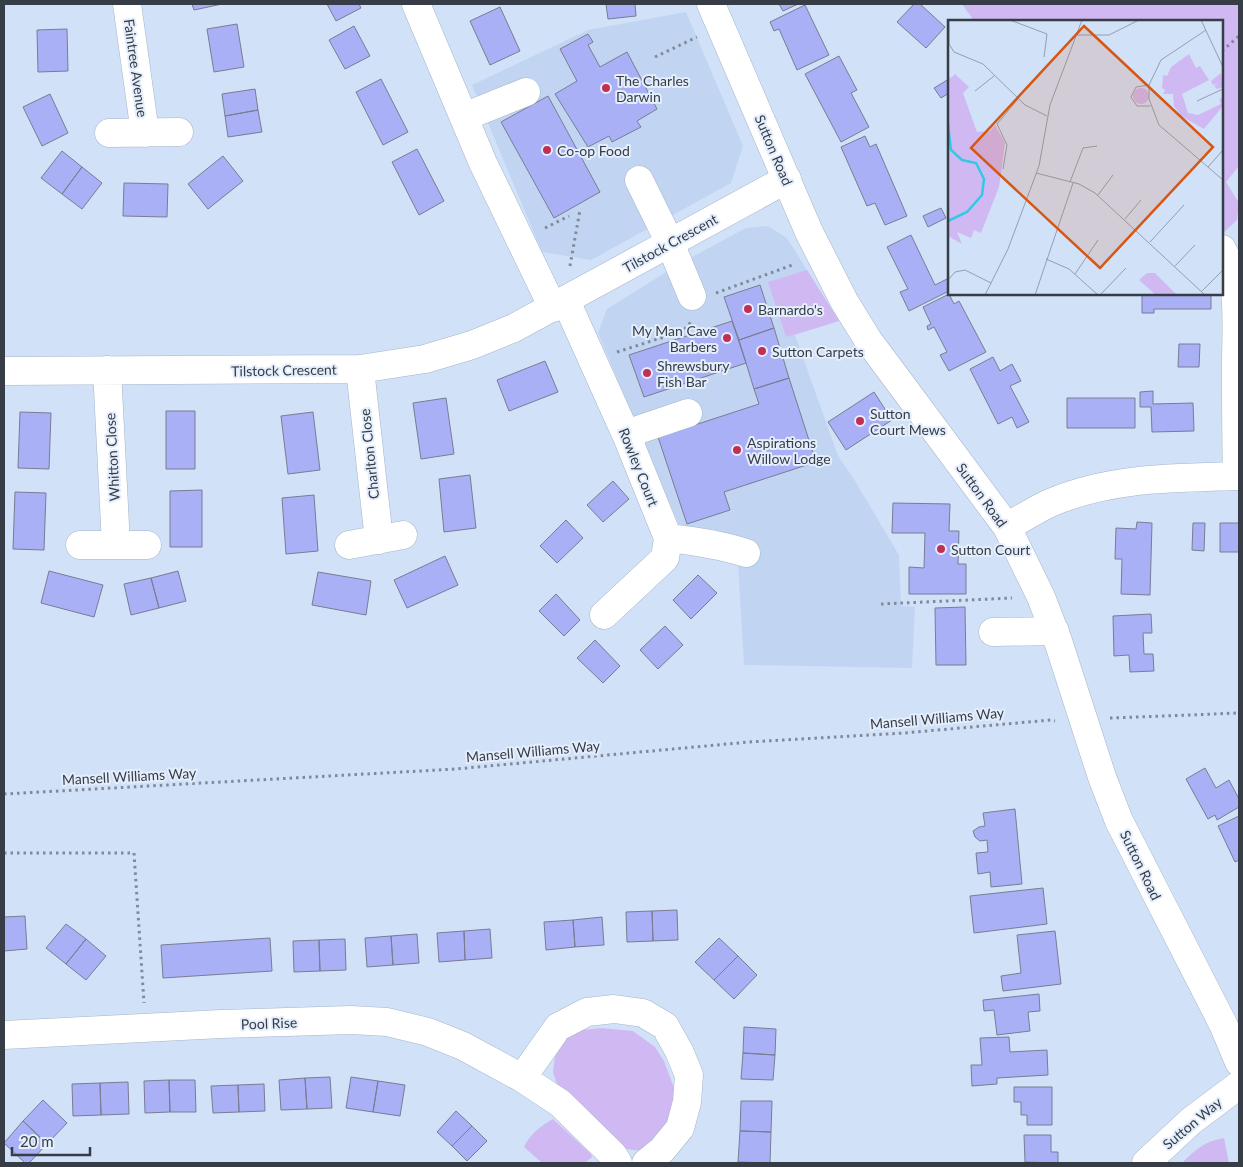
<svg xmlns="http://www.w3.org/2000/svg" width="1243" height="1167" font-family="Lato,sans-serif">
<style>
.built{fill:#c1d5f2}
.green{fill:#d0b9f3}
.building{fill:#aab0f6;stroke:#797c93}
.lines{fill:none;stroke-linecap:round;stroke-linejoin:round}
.minor-casing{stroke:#a5b4ca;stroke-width:29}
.path{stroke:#7f8a99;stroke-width:3;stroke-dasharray:2.5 4;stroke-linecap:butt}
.minor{stroke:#fff;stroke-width:28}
.poi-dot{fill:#c03054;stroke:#e4eefc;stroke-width:2}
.labels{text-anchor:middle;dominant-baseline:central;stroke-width:4;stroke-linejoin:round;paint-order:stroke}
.street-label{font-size:14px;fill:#373d46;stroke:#e4eefc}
.poi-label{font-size:14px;fill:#373d46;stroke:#e4eefc;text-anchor:start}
.inset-river{fill:none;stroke:#32c9e3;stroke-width:2.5}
.inset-road{fill:none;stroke:#939fb1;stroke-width:1}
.view{fill:#d65612;fill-opacity:0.15;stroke:#d65612;stroke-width:2.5}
.inset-edge{fill:none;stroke:#373d46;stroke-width:2.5}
</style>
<rect width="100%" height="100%" fill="#d1e1f8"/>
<path class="built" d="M686,12L743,146L731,183L591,260L542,252L472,85L588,30Z
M768,226L787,238L839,321L795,335L838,456L852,476L899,555L901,606L915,607L912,668L744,665L738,564L690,551L598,333L607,309L679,264L746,228Z"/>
<path class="green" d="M962,4H1239V166L1226,182L1239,203L1237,220L1223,233H1222V21H974Z
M807,270L839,321L786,337L768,282Z
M601,1028L633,1031L655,1047L664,1061L674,1088L676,1120C657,1139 651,1158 621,1147L558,1088L553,1072L555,1057L565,1039L582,1030Z
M553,1119L591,1154L592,1157L585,1163H542L524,1147C529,1135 542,1125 553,1119Z
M1224,1138L1229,1163H1182C1195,1150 1205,1141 1224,1138Z"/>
<path class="building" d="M192,4H222L194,10Z
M327,4H359L361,8L336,21Z
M606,4H635L636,16L608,19Z
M779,4H798L783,11Z
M914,4H920L945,27L926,48L897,22Z
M805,5L829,55L797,70L779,29L774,31L770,22Z
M500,7L520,51L490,65L470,21Z
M237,24L244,67L214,72L207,29Z
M354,26L370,56L345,69L329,40Z
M67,29L68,71L38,72L37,30Z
M588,34L593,42L588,45L600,67L627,52L657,109L637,121L641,127L612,142L609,136L588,147L555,94L577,81L560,49Z
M839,56L857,90L851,93L869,127L841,142L805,74Z
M381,79L408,132L383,145L356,92Z
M949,79V93L941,98L934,88Z
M255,89L258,110L225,116L222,94Z
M50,94L68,133L42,146L23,107Z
M548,96L600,192L554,218L501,122Z
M258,110L262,132L228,137L225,116Z
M865,136L870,147L876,144L907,216L885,225L875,203L867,206L841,147Z
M417,149L444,201L419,215L392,162Z
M62,151L82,167L62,194L41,178Z
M223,156L243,181L208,209L188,184Z
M82,167L102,183L82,209L62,194Z
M124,183L168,184L167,217L123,216Z
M941,208L946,218L928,227L923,216Z
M911,235L935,285L949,278V291L909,311L900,292L908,289L887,247Z
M760,285L774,328L739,340L724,297Z
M949,294L954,304L959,301L986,352L949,371L940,355L947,352L934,327L928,330L927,326L931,324L923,307Z
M1142,294H1211V309H1154V313H1142Z
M732,321L746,363L644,397L629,355Z
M774,328L789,378L754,389L739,340Z
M1179,344H1200L1199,367H1178Z
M993,357L1000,371L1012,364L1021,381L1010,386L1029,422L1017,428L1012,417L998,424L970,369Z
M545,361L558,392L509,411L497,380Z
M789,378L816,462L724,492L730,510L687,524L658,437L759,404L754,389Z
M1153,391V404L1193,403L1194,431L1152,432L1151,407H1140V392Z
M874,392L892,420L846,450L828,422Z
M446,398L454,454L421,459L413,403Z
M1067,398H1135V428H1067Z
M166,411H195V469H166Z
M20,412L51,413L49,469L18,468Z
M313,412L320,470L288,474L281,416Z
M470,475L476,528L444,532L439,479Z
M613,481L629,499L603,522L587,505Z
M202,490V547H170V491Z
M15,492L46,493L44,550L13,549Z
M314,495L318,551L286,554L282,498Z
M893,503L950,504L949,531H959L958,564H966V594H909V567L924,568L925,533H892Z
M566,520L583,538L557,563L540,546Z
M1137,522L1152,523L1150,595L1121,594L1122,559H1115L1116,528L1136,529Z
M1193,523H1205L1204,551L1192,550Z
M1220,523H1239V552H1220Z
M445,556L458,585L407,608L394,580Z
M49,571L103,585L94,617L41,603Z
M178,571L186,601L159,608L151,578Z
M318,572L371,581L366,615L312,605Z
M698,575L717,593L691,619L673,600Z
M151,578L159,608L131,615L124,584Z
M556,594L580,620L564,636L539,611Z
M965,607L966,665H936L935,608Z
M1151,614L1152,633H1143L1144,654H1153L1154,671L1130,672L1129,655L1114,656L1113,616Z
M665,626L683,645L658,669L640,650Z
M595,640L620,666L603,683L577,658Z
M1205,768L1216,788L1229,780L1239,799V807L1217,820L1215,815L1208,819L1186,779Z
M1015,809L1022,884L991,887L990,872L978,874L976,853L988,852L987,840L980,841L975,837L973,831L979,827L985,826L983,813Z
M1239,816V860L1235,862L1218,826Z
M1043,888L1047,924L974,933L970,896Z
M677,910L678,940L653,941L652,911Z
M652,911L653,941L627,942L626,912Z
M25,916L27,949L4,951V917Z
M602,917L604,945L575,947L573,920Z
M573,920L575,947L546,950L544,922Z
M66,924L86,939L66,964L46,948Z
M490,929L492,958L465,960L464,931Z
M464,931L465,960L439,962L437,933Z
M1055,931L1061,984L1003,991L1001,976L1021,973L1017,935Z
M417,934L419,963L393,965L391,936Z
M391,936L393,965L367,967L365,938Z
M270,938L272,971L163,978L161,945Z
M719,938L738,956L714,980L695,962Z
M86,939L106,956L86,980L66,964Z
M345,939L346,970L320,971L319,940Z
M319,940L320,971L294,972L293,941Z
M738,956L757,975L734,999L714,980Z
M1039,994L1040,1011L1028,1012L1030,1031L997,1035L994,1010L984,1011L983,1000Z
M744,1027L776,1029L775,1055L743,1053Z
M1009,1037L1010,1052L1047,1050L1048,1075L997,1078V1084L972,1086L971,1065H982L980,1038Z
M743,1053L775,1055L773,1080L741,1079Z
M330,1077L332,1108L307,1109L305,1078Z
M351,1077L378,1081L373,1112L346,1108Z
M305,1078L307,1109L281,1110L279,1080Z
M169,1080H195L196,1112H170Z
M169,1080L170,1112L145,1113L144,1081Z
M378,1081L405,1085L400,1116L373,1112Z
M128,1082L129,1114L101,1115L100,1083Z
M100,1083L101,1115L73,1116L72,1084Z
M264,1084L265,1111L239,1112L238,1085Z
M238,1085L239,1112L213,1113L211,1086Z
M1014,1087H1052V1125H1027V1115H1021V1102H1014Z
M43,1100L67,1123L47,1144L23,1121Z
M741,1101H772L771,1132L740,1131Z
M456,1111L472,1126L452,1146L437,1132Z
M23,1121L47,1144L29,1163H25L4,1143Z
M472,1126L487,1141L467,1161L452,1146Z
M740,1131L771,1132L770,1163L738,1162Z
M1024,1135H1051V1152H1058V1163L1025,1162Z"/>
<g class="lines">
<defs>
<path id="minor" d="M127,4L145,133
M416,4L483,163L553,308
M711,4L809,232L844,301L868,340L1007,527L1041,597L1058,641L1102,777L1119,821L1223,1024L1239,1062
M464,117L526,92
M109,133L179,132
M639,180L670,243L692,296
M1222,249C1241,283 1236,327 1236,365C1236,402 1236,439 1237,476
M566,301L628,439L668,538L665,558L604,615
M360,369L379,540
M107,370L116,545
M4,371L360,369L425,359L472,345L514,328L787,179
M626,434L688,413
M1007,527C1021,519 1035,510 1050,503C1110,477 1175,478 1239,476
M668,538C695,541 721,545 746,553
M80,545H147
M349,545L403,535
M993,632L1055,631
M4,1035L221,1024L351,1020L387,1022L428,1032L463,1046L522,1078L560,1103L613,1155L618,1163
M522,1078L558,1027L587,1012L614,1009L643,1013L665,1026L679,1051L689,1075L687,1102L680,1128L662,1150L646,1163
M1146,1163L1191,1121L1239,1085"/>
</defs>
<use href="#minor" class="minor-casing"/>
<path class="path" d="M1222,51L1239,36
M655,57L697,37
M545,228L569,216
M570,266L580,210
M716,293L795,264
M617,352L683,331L691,322
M881,604L1012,598
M1110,718L1239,713
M4,794L456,769L749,742L904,733L1051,720L1055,721
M4,853H134L144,1003"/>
<use href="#minor" class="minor"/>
</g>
<g class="poi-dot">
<circle cx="606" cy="88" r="5"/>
<circle cx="547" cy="150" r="5"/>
<circle cx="748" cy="309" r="5"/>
<circle cx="727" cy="338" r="5"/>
<circle cx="762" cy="351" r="5"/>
<circle cx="647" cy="373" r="5"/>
<circle cx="860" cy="421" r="5"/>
<circle cx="737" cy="450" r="5"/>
<circle cx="941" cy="549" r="5"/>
</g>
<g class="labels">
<g class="street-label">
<text transform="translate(136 68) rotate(82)">Faintree Avenue</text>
<text transform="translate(774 150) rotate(67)">Sutton Road</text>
<text transform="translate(670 243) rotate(-29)">Tilstock Crescent</text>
<text transform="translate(284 370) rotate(-1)">Tilstock Crescent</text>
<text transform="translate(369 454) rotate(-96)">Charlton Close</text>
<text transform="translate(112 457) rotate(-93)">Whitton Close</text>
<text transform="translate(639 467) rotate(68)">Rowley Court</text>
<text transform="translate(982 495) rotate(54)">Sutton Road</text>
<text transform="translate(937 718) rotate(-5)">Mansell Williams Way</text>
<text transform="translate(533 751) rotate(-5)">Mansell Williams Way</text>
<text transform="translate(129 776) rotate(-3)">Mansell Williams Way</text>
<text transform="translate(1141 865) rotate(64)">Sutton Road</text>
<text transform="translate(269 1023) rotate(-2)">Pool Rise</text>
<text transform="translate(1192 1123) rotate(-40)">Sutton Way</text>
</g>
<g class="poi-label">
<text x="616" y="80">The Charles<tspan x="616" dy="16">Darwin</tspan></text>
<text x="557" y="150">Co-op Food</text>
<text x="758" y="309">Barnardo's</text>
<text x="717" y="330" text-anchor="end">My Man Cave<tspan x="717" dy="16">Barbers</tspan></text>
<text x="772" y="351">Sutton Carpets</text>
<text x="657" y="365">Shrewsbury<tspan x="657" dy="16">Fish Bar</tspan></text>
<text x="870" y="413">Sutton<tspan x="870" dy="16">Court Mews</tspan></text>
<text x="747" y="442">Aspirations<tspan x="747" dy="16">Willow Lodge</tspan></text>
<text x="951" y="549">Sutton Court</text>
</g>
</g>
<g transform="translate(948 20)">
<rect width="275" height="275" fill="#d1e1f8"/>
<path d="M241,34L248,48L252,46L261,60L234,74L240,93L250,95L273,84L271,78L275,79V86L256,109L233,96L226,86L225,74H215L217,70L214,68L215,55L219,56L223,47ZM273,53L275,67L269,69L266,66L270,63L265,65L263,61ZM7,54L21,67L15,73L29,112L42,111L47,105L57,123L51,167L33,213L26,210L23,218L9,212L14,224L0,216V55L3,58ZM185 76a8 8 0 1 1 16 0a8 8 0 1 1-16 0ZM199,253H207L229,275H208L191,260Z" fill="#d0b9f3"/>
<path class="inset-river" d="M0,105L3,130L14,140L28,143L36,159L34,175L19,192L0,201"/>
<path class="inset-road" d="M1,0V24L6,32L35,44L77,85L99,96M62,0L99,14L96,37M253,0L275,47M258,10L213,40L201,65V79L211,105L275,160M127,15H161L191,0M201,65L188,67L183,77L189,86H202M27,71L46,56M249,81L275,69M260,147L275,130M55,149L59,125L49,104L70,79M88,153L131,164L147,173L257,275M122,162L135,128L149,126M150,175L165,155M177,199L193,180M202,222L236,185M98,239L121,249L150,275M227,246L247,225M127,254L150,220M0,260L7,252L17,250L43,263M254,271L275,250M37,275L60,229L91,146L102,85L134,0M87,275L125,163M152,275L178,248"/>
<path class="view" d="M136,6L265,127L152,248L23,128Z"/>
<rect width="275" height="275" class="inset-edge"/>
</g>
<rect width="1243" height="1167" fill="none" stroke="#373d46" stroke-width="10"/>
<path d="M12 1147v8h78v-8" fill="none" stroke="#373d46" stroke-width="2.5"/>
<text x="20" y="1147" font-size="15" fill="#373d46" stroke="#e4eefc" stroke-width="4" paint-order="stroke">20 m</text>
</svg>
